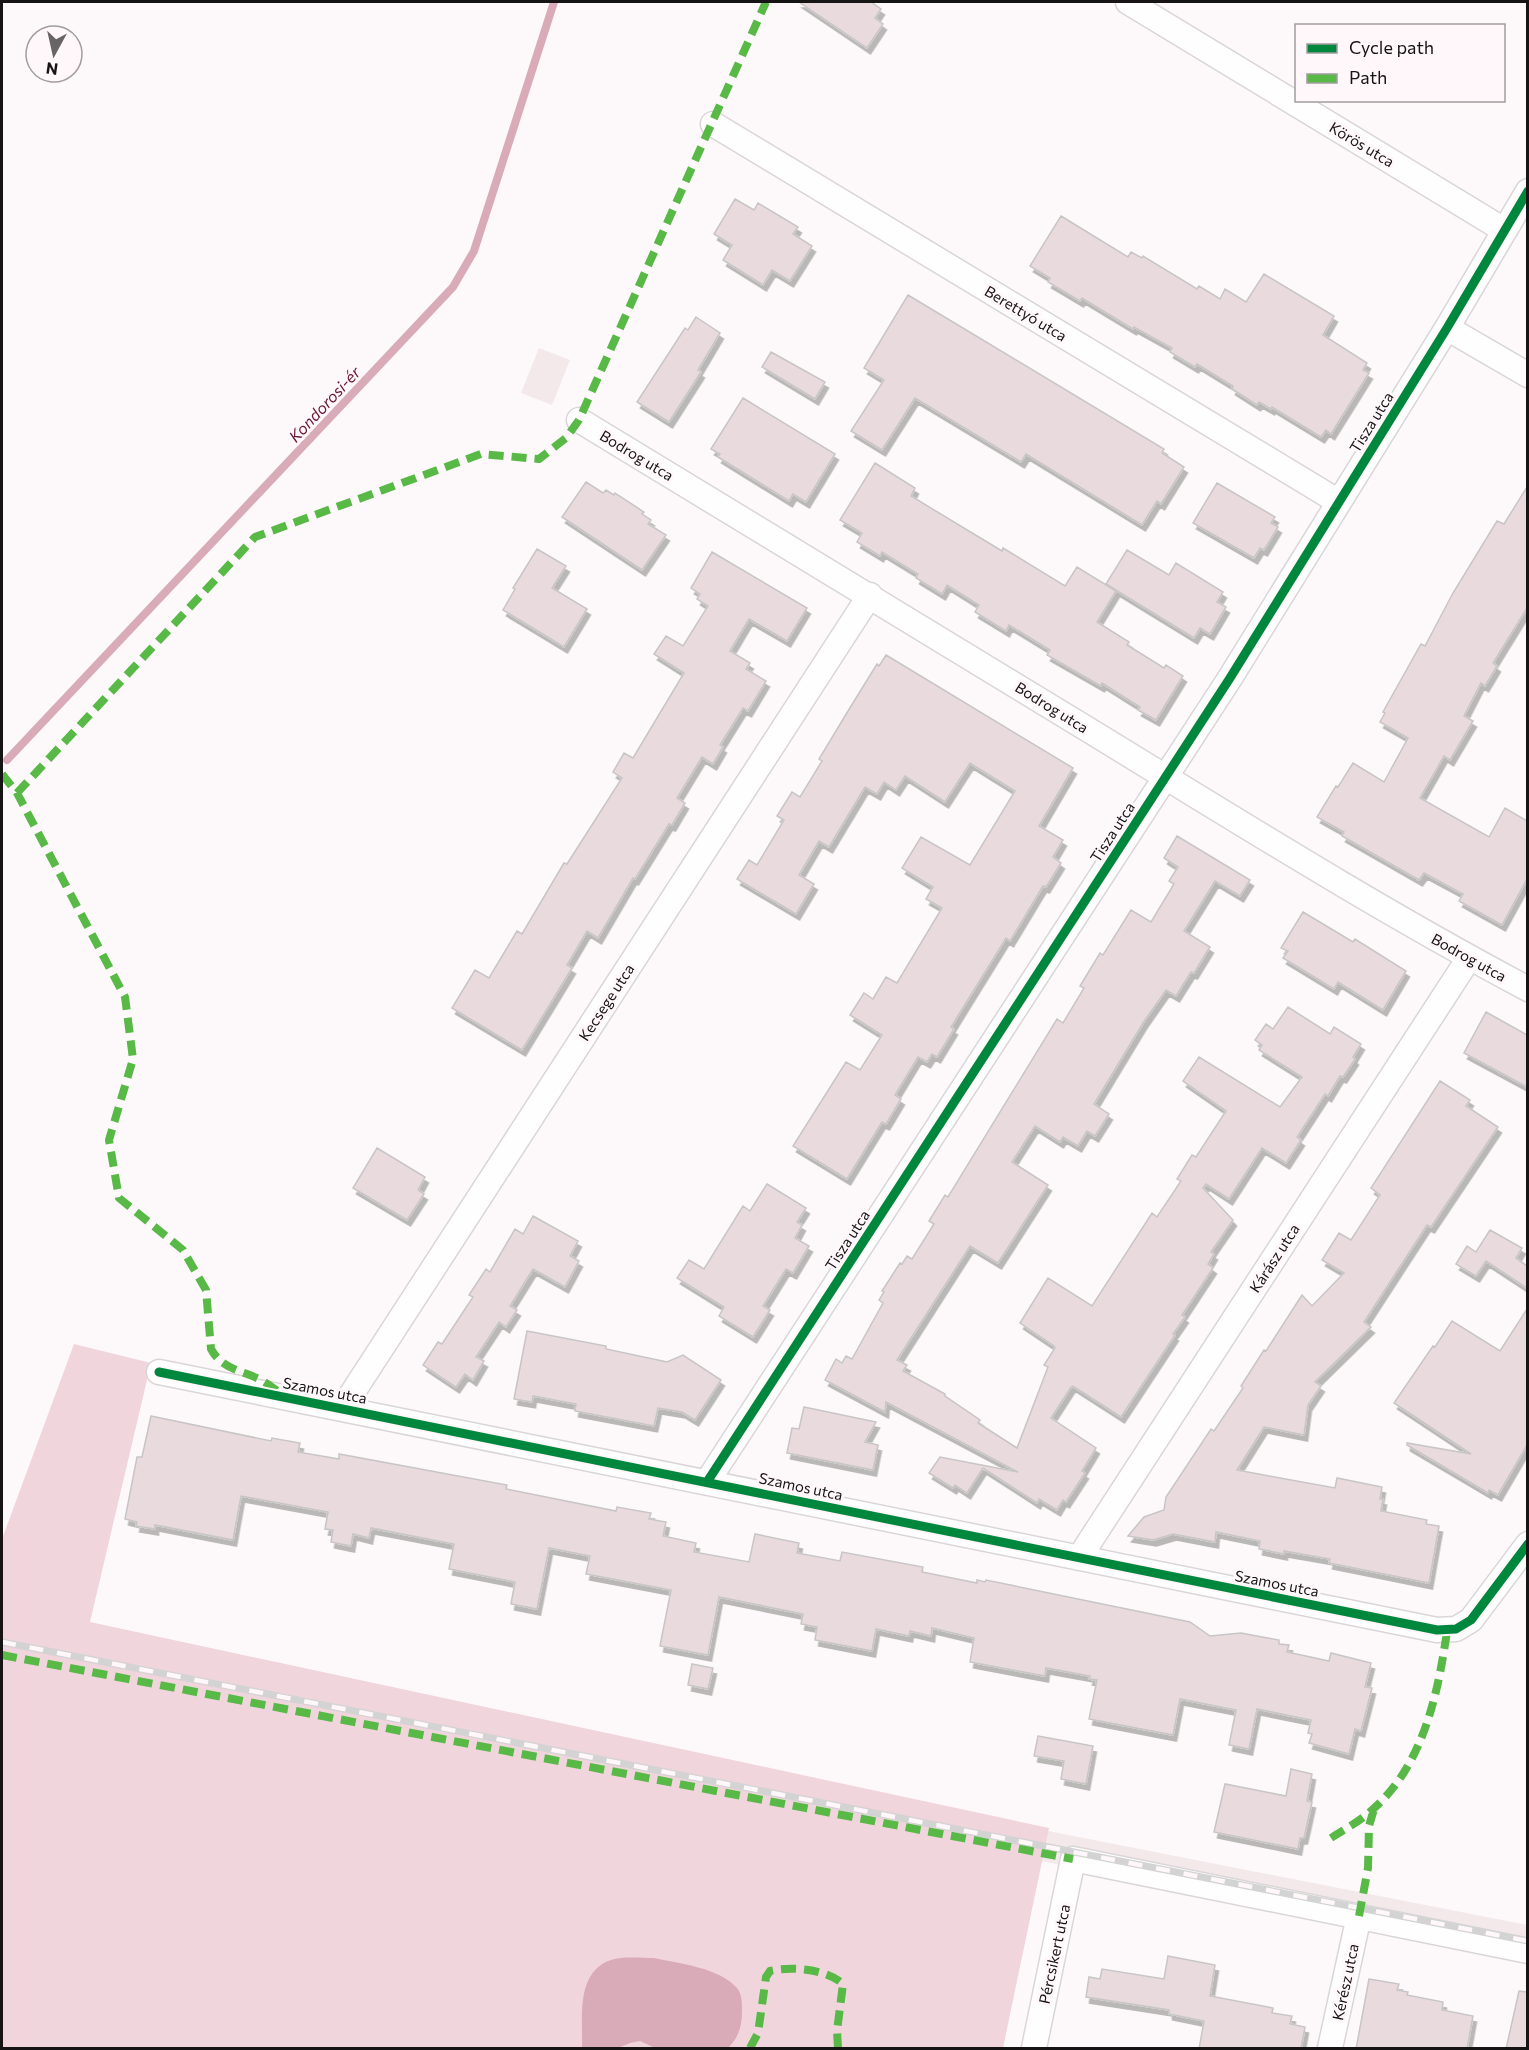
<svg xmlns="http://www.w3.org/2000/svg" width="1529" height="2050" font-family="Commissioner,sans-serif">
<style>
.built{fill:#f3e8ea}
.green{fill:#f0d5dc}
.water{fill:#d9abb8}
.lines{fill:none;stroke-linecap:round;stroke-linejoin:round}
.stream{stroke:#d9abb8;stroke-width:8}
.building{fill:#e9dade;stroke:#c8c5c6;stroke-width:1.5;filter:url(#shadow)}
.street-casing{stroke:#dad6d7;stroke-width:27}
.street{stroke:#fffefe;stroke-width:24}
.rail-casing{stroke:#d3d3d3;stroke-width:7}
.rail{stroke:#fff7f9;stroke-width:4.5;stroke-dasharray:14;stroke-linecap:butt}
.quiet{stroke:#58b947;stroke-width:8;stroke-dasharray:15 8;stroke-linecap:butt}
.cycleway-casing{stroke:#fff7f9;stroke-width:13}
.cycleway{stroke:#00873e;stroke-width:9}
.labels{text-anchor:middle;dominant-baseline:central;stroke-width:6;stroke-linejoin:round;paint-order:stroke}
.street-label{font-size:15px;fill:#171415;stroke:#fff7f9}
.water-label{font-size:16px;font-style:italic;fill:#661836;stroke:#fff7f9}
</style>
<defs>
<filter id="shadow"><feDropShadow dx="3.5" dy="6" stdDeviation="0" flood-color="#0004"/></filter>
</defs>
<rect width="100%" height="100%" fill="#fdf9fa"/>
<path class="built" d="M539,348L570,360L552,405L521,393Z
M1048,1831L1527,1925V1956L1041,1861Z"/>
<path class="green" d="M74,1344L151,1363L90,1622L1049,1828L1003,2048H2V1539Z"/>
<path class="water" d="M654,1958C678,1963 720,1968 737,1988C742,1994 742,2003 742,2010C742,2026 739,2037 728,2048H655L640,2041L630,2043L618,2048H582C583,2019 575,1972 611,1960C623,1956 641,1958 654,1958Z"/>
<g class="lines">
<path class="stream" d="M7,760L453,287L474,251L554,2"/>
</g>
<path class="building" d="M799,2H871L881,9L875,18L883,24L867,48Z
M735,199L754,210L758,203L798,227L793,234L812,246L790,281L772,270L763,285L723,260L732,245L714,234Z
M1061,216L1128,257L1131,252L1142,258L1143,256L1197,289L1199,286L1220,299L1225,289L1246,302L1264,274L1334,316L1323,335L1367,363L1363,370L1369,373L1331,434L1326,430L1321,437L1272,407L1271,409L1259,402L1257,405L1232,389L1233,386L1197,364L1195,367L1170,352L1172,348L1134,327L1133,329L1082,298L1080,301L1048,282L1050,278L1030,266Z
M908,295L1164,449L1162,453L1184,467L1161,504L1157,501L1142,525L1026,454L1021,462L915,398L882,450L851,431L884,380L864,368Z
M696,317L720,333L698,370L701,372L669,422L637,402L685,328L688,330Z
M771,352L825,382L815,399L762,367Z
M743,398L835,454L806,502L793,494L789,501L718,457L720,454L711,449Z
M875,463L915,488L911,496L1002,551L1003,548L1065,586L1077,567L1116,591L1097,622L1129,642L1127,645L1164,668L1166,665L1183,676L1156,720L1138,710L1140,707L1102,683L1101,686L1047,655L1050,650L1009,625L1006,631L975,612L979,605L947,585L942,594L916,578L918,574L882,552L880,556L857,542L862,533L840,520Z
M586,482L603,493L606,490L614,495L615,493L644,512L642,514L651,520L648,524L666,535L642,570L562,517Z
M1217,483L1275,517L1271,523L1278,527L1264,550L1260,548L1254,558L1193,523Z
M1527,487V608L1493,663L1497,666L1485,686L1481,683L1464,716L1473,721L1450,760L1444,756L1420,798L1489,837L1505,808L1527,821V879L1502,925L1459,901L1463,894L1424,873L1419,880L1342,836L1344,832L1317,817L1336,786L1338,787L1353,763L1384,782L1408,738L1380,722L1385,713L1383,712L1421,644L1425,646L1453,593L1497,521L1504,524Z
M537,549L566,566L552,588L587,609L564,647L503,610L515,589L513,588Z
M1127,550L1169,575L1176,563L1223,592L1217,602L1226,607L1210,634L1200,628L1194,638L1106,584Z
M712,552L807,608L787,641L749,619L730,651L750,663L746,669L766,681L748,711L743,708L720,745L723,747L713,764L702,757L677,798L685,803L672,825L669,824L635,879L633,878L598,938L587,931L567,965L572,968L522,1050L452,1008L475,970L489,978L517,931L522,934L564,863L567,864L622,778L613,772L624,753L633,758L684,673L654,654L666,636L683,646L708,606L697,599L700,594L691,588Z
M886,655L1073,768L1039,826L1063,840L1053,857L1061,863L1046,887L1043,886L1010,941L1006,938L951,1027L954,1029L937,1057L932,1054L927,1062L918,1057L895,1095L901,1099L886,1124L882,1122L847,1179L793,1146L846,1062L860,1070L882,1035L850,1015L864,993L873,999L886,977L897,983L942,908L926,899L933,887L902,868L921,837L970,865L1015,791L970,763L945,802L905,776L896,790L884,782L877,794L865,787L829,847L819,841L799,875L814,884L796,914L737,879L749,860L757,865L784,820L777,816L792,792L800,797L822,761L819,759L848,711L877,664L879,666Z
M1177,836L1250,880L1240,896L1215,881L1184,931L1210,947L1194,973L1191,972L1176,996L1166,990L1143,1023L1094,1104L1109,1114L1095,1136L1087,1131L1078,1146L1063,1137L1060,1142L1035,1126L1012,1162L1048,1185L998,1263L970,1246L897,1360L907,1365L903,1371L945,1394V1396L980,1420L978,1423L1017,1448L1048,1367L1044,1365L1055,1348L1054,1346L1020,1323L1048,1278L1092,1306L1152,1213L1157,1217L1181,1181L1177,1179L1192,1155L1196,1157L1226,1111L1183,1081L1199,1057L1280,1107L1302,1077L1259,1050L1262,1045L1255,1040L1266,1024L1273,1029L1288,1007L1330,1034L1334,1027L1361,1044L1353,1057L1355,1059L1343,1077L1340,1076L1328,1096L1325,1094L1297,1137L1301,1140L1286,1163L1262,1148L1229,1199L1206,1184L1203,1188L1233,1220L1211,1252L1214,1254L1208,1264L1213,1268L1182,1315L1185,1317L1173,1334L1175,1335L1121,1417L1073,1386L1071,1387L1051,1418L1096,1448L1082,1471L1085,1473L1066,1502L1063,1500L1057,1510L1039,1499L1037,1503L983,1468L967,1493L955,1485L953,1488L929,1473L940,1457L1018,1472L886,1402L885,1412L825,1380L836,1359L842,1363L846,1356L852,1359L883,1303L879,1300L884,1292L882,1291L900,1263L902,1264L907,1256L912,1259L934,1224L929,1221L945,1195L948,1197L1057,1019L1063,1023L1084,988L1080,986L1100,953L1103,955L1131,910L1151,922L1174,884L1169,881L1178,867L1164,858Z
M1303,912L1353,942L1355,939L1406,971L1383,1010L1338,982L1334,989L1283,958L1288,951L1281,948Z
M1486,1012L1527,1035V1087L1464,1053Z
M1440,1081L1470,1100L1466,1106L1498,1127L1431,1227L1427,1225L1364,1322L1371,1327L1315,1382L1321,1386L1308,1405L1304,1435L1264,1427L1237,1470L1335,1488L1337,1478L1382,1487L1380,1499H1383L1381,1511L1427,1520L1426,1524L1439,1526L1429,1583L1329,1563L1330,1559L1284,1551V1554L1259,1549L1260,1541L1216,1532L1215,1542L1173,1534L1153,1540L1128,1536L1144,1517L1164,1510L1166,1497L1211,1429L1214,1431L1243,1388L1241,1386L1264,1350L1266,1351L1302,1295L1312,1306L1344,1273L1322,1260L1339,1233L1351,1240L1380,1195L1371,1188Z
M377,1148L425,1177L418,1190L424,1194L407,1220L353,1188Z
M767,1184L806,1208L797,1222L802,1225L795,1238L809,1246L793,1273L786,1269L763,1306L770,1310L753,1337L719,1316L724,1307L677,1278L689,1260L704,1269L743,1206L750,1211Z
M533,1216L578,1241L570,1256L579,1261L565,1287L533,1269L510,1306L517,1310L506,1327L499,1322L476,1357L484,1361L473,1380L465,1374L456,1387L423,1365L438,1342L442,1344L473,1297L469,1295L486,1269L490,1272L515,1229L523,1234Z
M1490,1230L1522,1248L1516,1258L1527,1266V1288L1486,1261L1476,1276L1456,1264L1467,1246L1476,1252Z
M1527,1309V1445L1498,1495L1489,1490L1488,1493L1407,1445V1443L1471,1454L1394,1403L1433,1346L1435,1347L1452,1321L1500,1351Z
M527,1331L606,1346V1349L667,1362L683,1355L721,1380L695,1420L682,1412L658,1408L654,1426L575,1411L576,1404L533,1396L532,1402L514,1399Z
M804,1407L876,1422L865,1442L878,1445L873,1470L787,1453L792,1428L799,1429Z
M151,1416L271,1441L272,1438L300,1443L298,1452L339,1459V1454L507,1485L506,1489L616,1511L617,1507L651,1513L649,1519L666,1522L663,1536L696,1543L694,1552L749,1562L755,1534L799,1543L797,1553L840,1561L842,1552L923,1567L922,1572L977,1583V1580L985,1582L986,1580L1190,1622L1210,1636L1241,1633L1279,1640V1644L1289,1645L1287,1652L1329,1661L1331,1653L1371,1663L1365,1687L1372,1688L1361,1731L1355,1729L1349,1754L1309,1743L1312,1734L1308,1733L1311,1720L1257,1709L1249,1749L1229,1745L1236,1710L1180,1699L1173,1735L1089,1719L1097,1680L1089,1679L1090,1676L1046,1668L1045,1676L970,1662L974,1638L932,1628L931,1636L910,1631L909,1636L876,1629L872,1651L815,1640L817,1627L801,1624L803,1614L719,1597L708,1655L660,1646L671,1590L586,1574L590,1556L549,1548L537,1609L511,1604L515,1582L449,1569L454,1544L371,1528L369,1538L353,1534L351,1546L331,1542L333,1530L325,1529L328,1512L241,1496L233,1540L155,1525V1529L136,1526L137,1522L125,1519L137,1457H142Z
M692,1664L713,1668L708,1689L688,1685Z
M1038,1736L1093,1746L1086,1784L1061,1779L1064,1761L1034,1756Z
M1291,1769L1312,1774L1307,1801L1312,1802L1304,1838H1300L1298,1849L1214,1832L1225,1784L1286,1796Z
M1168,1956L1215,1965L1210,1996L1273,2008L1272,2013L1292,2016L1290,2024L1305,2027L1301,2049H1199L1204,2021L1169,2014V2010L1086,1997L1089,1977L1100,1979L1102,1969L1164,1979Z
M1369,1979L1399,1984L1397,1990L1408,1992L1407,1995L1443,2002L1442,2010L1473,2016L1467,2049H1356Z
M1519,1991L1527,1992V2049H1506Z"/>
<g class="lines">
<defs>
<path id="street" d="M1128,2L1504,230
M713,124L1339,502
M1447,328L1528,375
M579,420C751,523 922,627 1092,732C1236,820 1379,910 1528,989
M159,1372L1437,1630L1456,1629L1471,1620L1528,1544
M342,1409L870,595
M707,1482L1230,678L1447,328L1528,191
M1079,1558L1469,958
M1034,2048L1073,1859L1528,1951
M1330,2048L1359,1916"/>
</defs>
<use href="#street" class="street-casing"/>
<use href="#street" class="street"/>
<defs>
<path id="rail" d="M2,1642L1528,1941"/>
</defs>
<use href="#rail" class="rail-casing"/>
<use href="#rail" class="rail"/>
<path class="quiet" d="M2,774L17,793L125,997L133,1059L109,1140L119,1198L183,1250L206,1290L211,1349C222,1369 240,1370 259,1379C267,1383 273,1388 280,1393
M17,793L255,537L481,454L539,459L566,438L579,420L766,2
M2,1655L1073,1859
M1331,1838C1345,1829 1360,1821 1372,1810C1423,1766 1438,1694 1447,1631
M1359,1916L1368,1868L1369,1826L1374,1809
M750,2048L758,2033L766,1977L770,1971C791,1966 827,1969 843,1984L837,2031L838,2048"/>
<defs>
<path id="cycleway" d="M159,1372L1437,1630L1456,1629L1471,1620L1528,1544
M707,1482L1230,678L1447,328L1528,191"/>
</defs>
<use href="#cycleway" class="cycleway-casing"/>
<use href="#cycleway" class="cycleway"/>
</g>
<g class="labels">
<g class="street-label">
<text transform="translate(1362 144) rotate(31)">Körös utca</text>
<text transform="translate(1026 313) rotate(31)">Berettyó utca</text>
<text transform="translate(1371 422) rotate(-58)">Tisza utca</text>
<text transform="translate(637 455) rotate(31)">Bodrog utca</text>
<text transform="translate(1052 707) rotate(32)">Bodrog utca</text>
<text transform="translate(1112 832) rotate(-57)">Tisza utca</text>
<text transform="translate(1469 957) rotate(29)">Bodrog utca</text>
<text transform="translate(606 1002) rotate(-57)">Kecsege utca</text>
<text transform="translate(847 1240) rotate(-57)">Tisza utca</text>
<text transform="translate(1274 1258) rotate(-57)">Kárász utca</text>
<text transform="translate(325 1390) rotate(11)">Szamos utca</text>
<text transform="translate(801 1486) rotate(12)">Szamos utca</text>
<text transform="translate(1277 1583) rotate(11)">Szamos utca</text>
<text transform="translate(1054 1954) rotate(-78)">Pércsikert utca</text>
<text transform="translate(1345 1982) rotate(-78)">Kérész utca</text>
</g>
<g class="water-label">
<text transform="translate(324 404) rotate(-47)">Kondorosi-ér</text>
</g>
</g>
<rect width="1529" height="2050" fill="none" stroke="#171415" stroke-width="6"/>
<rect x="1295" y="24" width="210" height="78" fill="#fff7f9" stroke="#a29c9e" stroke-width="1.5"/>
<rect x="1307" y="44" width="30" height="9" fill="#00873e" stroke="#a29c9e" stroke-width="1.5"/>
<text x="1349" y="54" font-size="18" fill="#171415">Cycle path</text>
<rect x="1307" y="74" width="30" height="9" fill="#58b947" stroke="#a29c9e" stroke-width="1.5"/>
<text x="1349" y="84" font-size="18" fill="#171415">Path</text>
<g transform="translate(54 54) rotate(188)"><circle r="28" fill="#fff7f9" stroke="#a29c9e" stroke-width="1.5"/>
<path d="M0-4.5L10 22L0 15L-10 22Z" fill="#686465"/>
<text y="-9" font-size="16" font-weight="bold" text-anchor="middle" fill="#171415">N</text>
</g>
</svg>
